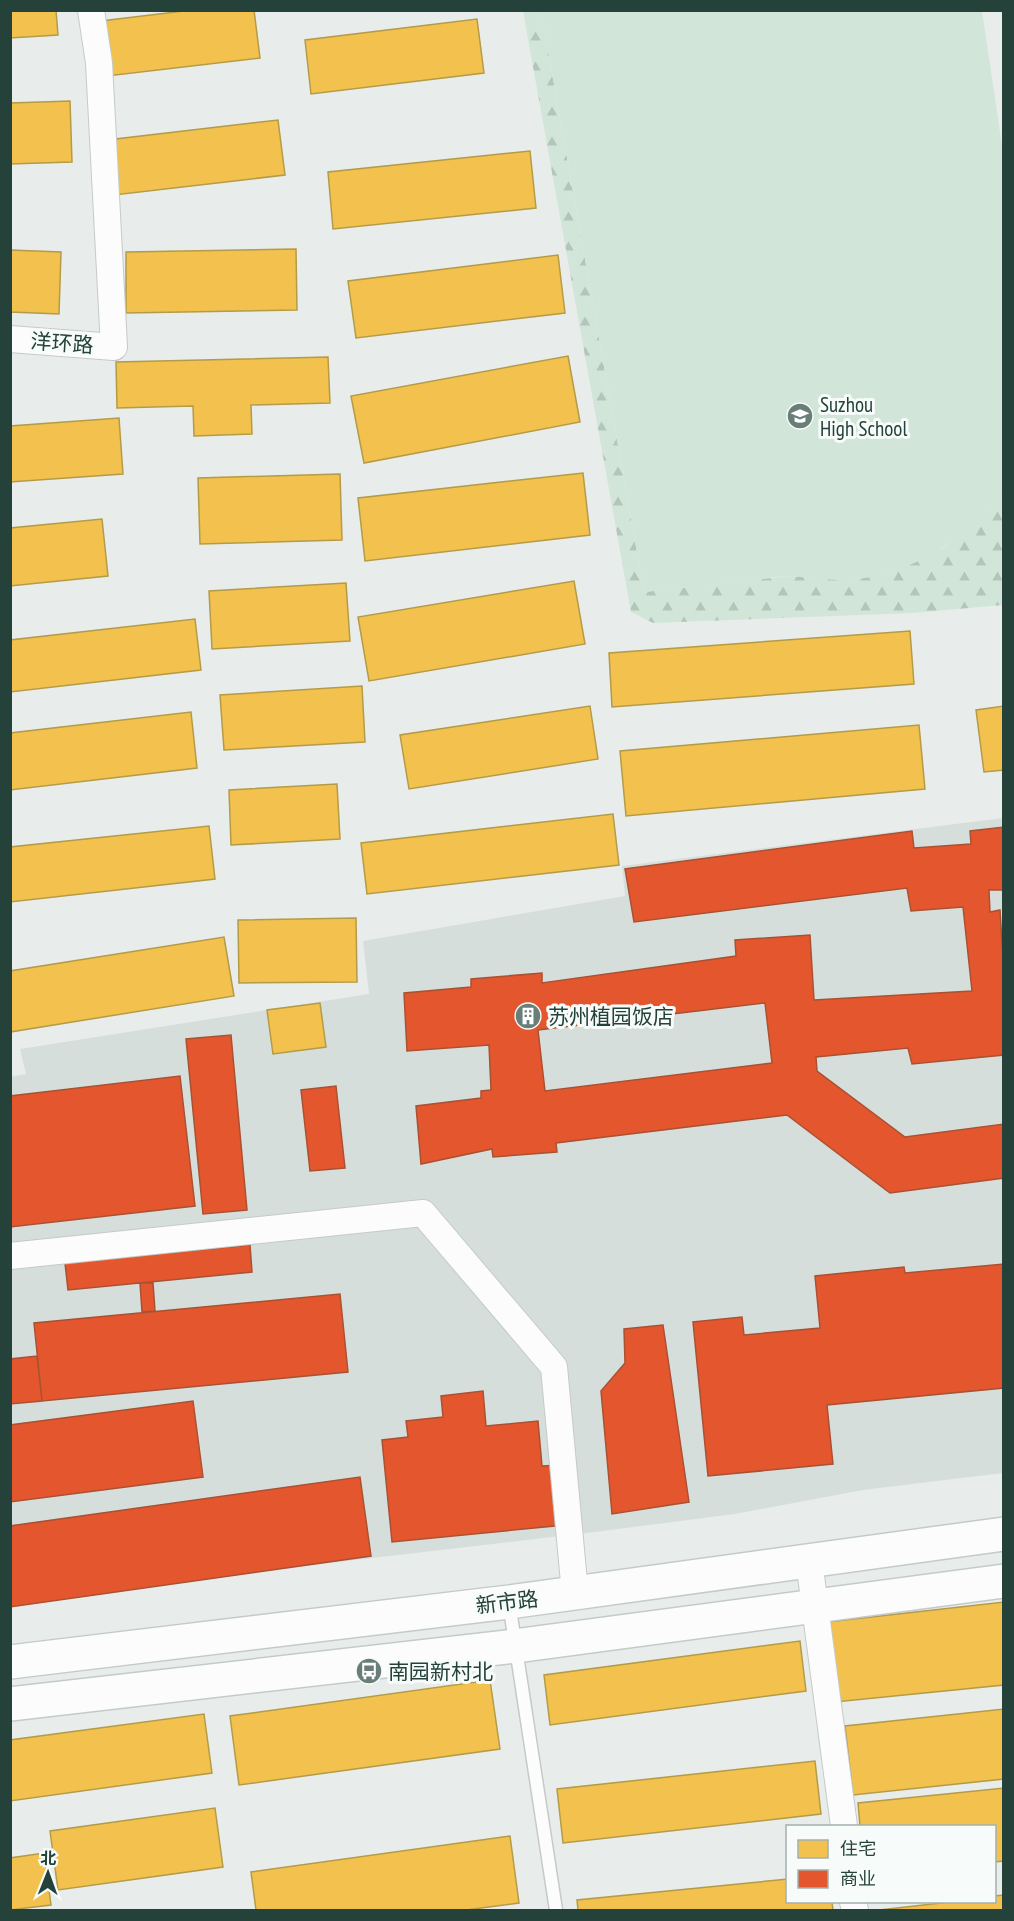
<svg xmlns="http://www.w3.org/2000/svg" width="1014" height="1921" font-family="'PT Sans Narrow','Noto Sans SC',sans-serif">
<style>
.built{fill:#d6dedb}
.forest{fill:url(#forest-firs)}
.garden{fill:#d1e6d8}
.homes{fill:#f2c14e;stroke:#b49b48;stroke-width:1.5}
.shops{fill:#e4572e;stroke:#aa5132;stroke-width:1.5;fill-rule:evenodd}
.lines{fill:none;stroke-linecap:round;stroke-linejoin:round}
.lane-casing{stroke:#c5cac8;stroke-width:15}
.street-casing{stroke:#c5cac8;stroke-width:28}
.secondary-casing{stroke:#c3cbc8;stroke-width:36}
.lane{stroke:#fcfcfc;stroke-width:12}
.street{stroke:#fcfcfc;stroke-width:26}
.secondary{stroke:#fcfcfc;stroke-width:33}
.labels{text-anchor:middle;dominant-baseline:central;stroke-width:6;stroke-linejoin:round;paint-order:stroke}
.street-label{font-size:21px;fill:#24423a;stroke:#f7fbf9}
.poi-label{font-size:21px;fill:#24423a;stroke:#f7fbf9;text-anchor:start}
</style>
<defs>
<pattern id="forest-firs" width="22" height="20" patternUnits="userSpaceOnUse" patternTransform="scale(1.5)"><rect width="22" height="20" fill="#d1e6d8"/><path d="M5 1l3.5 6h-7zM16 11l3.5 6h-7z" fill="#b3c6ba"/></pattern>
</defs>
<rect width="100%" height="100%" fill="#e8edeb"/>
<path class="built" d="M1003,818V1473L863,1490L735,1514L595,1532L11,1600L10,1077L26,1074L20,1049L369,994L363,941L625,896L622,866Z"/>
<path class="forest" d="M523,11H541L644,592L790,576L848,580L888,573L944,547L990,505L1003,487V605L913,613L653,623L631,612Z"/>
<path class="garden" d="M541,11H982L1003,152L1004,487C968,538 912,576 848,580C828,581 809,576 789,576C774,576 759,580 744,581C710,585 677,589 644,592Z"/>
<path class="homes" d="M10,10H56L58,35L10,38Z
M192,10H254L260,58L107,76L101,21Z
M477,19L484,73L311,94L305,40Z
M70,101L72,162L10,164V103Z
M278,120L285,175L114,195L107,140Z
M530,151L536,208L333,229L328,172Z
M296,249L297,310L126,313V252Z
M10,250L61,252L59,314L10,312Z
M558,255L565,313L356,338L348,281Z
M568,356L580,422L364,463L351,396Z
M328,357L330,403L251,405L252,434L194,436L193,406L117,408L116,362Z
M119,418L123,474L10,482V426Z
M583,473L590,535L365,561L358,498Z
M340,474L342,540L200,544L198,478Z
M102,519L108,576L10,586V528Z
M574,581L585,644L369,681L358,617Z
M346,583L350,641L212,649L209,591Z
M195,619L201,670L10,692V640Z
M910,631L914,684L612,707L609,653Z
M362,686L365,742L224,750L220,695Z
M590,706L598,759L409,789L400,735Z
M1004,706V770L984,772L976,710Z
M191,712L197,768L10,790V733Z
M919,725L925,789L626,816L620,751Z
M337,784L340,839L231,845L229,790Z
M613,814L619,865L367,894L361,843Z
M209,826L215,879L10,902V847Z
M356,918L357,982L239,983L238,920Z
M224,937L234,996L10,1032V971Z
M320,1003L326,1047L273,1054L267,1010Z
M1004,1602V1685L835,1702L827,1622Z
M800,1641L806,1691L550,1725L544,1675Z
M490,1680L500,1749L239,1785L230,1716Z
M1004,1709V1779L853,1795L845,1726Z
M204,1714L212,1773L10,1801V1740Z
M815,1761L821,1814L563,1843L557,1789Z
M1004,1788V1861L994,1862V1826H860L858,1803Z
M215,1808L223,1867L58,1890L50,1831Z
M510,1836L519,1903L466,1910H256L251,1872Z
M44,1853L51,1905L10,1910V1858Z
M788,1879V1902H832L833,1910H578L577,1900Z
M1004,1895V1910H879L950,1902H994V1896Z"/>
<path class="shops" d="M1004,827V890H989L990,912L1000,910L1004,976V1055L912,1064L908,1048L816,1057L817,1071L905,1137L1004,1124V1178L890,1193L787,1115L556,1143L557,1152L493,1157L492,1149L421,1164L416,1106L481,1098V1091L491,1090L489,1045L407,1051L404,993L471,987V979L542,973V983L736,956L735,940L810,935L814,1000L972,991L963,907L911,911L907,888L634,922L625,869L912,831L914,848L971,844L970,831ZM765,1003L772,1063L545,1091L538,1030Z
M231,1035L247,1210L203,1214L186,1039Z
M180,1076L195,1206L10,1227V1096Z
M336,1086L345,1168L310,1171L301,1090Z
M250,1245L252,1272L68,1290L65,1263Z
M1004,1264V1388L827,1405L833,1464L708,1476L693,1322L742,1317L744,1335L820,1328L815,1276L904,1267L905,1273Z
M140,1283H153L155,1311L142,1312Z
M340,1294L348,1372L42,1401L34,1323Z
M663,1325L689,1502L612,1514L601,1391L625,1363L624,1329Z
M37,1356L42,1401L10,1404V1359Z
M483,1391L486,1426L538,1421L542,1466L560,1465L565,1525L392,1542L382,1440L408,1437L406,1421L443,1417L441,1396Z
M193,1401L203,1477L10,1502V1425Z
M360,1477L371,1556L10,1607V1526Z"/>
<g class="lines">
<defs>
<path id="lane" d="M509,1603L556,1910"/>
<path id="street" d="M10,339L114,347L99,63L91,10
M10,1256L423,1213L554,1367L575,1593
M809,1561L844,1826
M853,1902L855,1910"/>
<path id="secondary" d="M10,1662L509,1602L1004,1534
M10,1704L515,1646L1004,1581"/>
</defs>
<use href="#lane" class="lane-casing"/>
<use href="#street" class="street-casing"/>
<use href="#secondary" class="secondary-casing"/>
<use href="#lane" class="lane"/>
<use href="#street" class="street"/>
<use href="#secondary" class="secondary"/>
</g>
<defs>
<symbol id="school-disc" viewBox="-11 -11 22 22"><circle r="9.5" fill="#697e78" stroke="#f7fbf9"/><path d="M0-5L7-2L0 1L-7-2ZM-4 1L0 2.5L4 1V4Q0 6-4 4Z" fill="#fff"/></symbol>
<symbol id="building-disc" viewBox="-11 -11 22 22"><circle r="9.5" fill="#697e78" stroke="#f7fbf9"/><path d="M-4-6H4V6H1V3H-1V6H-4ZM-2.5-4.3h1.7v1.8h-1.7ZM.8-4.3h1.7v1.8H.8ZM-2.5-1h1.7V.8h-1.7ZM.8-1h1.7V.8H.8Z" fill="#fff"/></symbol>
<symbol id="bus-disc" viewBox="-11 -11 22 22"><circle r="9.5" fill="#697e78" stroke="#f7fbf9"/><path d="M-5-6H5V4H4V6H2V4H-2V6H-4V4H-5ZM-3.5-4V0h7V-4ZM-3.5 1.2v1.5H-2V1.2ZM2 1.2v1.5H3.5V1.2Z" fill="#fff"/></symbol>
</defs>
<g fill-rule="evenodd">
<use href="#school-disc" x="785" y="401" width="30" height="30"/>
<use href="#building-disc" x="513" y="1001" width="30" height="30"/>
<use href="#bus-disc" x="354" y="1656" width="30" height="30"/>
</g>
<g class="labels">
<g class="street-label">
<text transform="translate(62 343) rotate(4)">洋环路</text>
<text transform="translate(507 1602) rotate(-7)">新市路</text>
</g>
<g class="poi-label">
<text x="820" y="404">Suzhou<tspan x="820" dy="24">High School</tspan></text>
<text x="548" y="1016">苏州植园饭店</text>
<text x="388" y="1671">南园新村北</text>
</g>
</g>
<rect width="1014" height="1921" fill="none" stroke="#24423a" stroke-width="24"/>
<rect x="786" y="1825" width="210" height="78" fill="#f7fbf9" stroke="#a3b1ad" stroke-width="1.5"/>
<rect x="798" y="1840" width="30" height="18" fill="#f2c14e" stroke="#a3b1ad" stroke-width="1.5"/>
<text x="840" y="1855" font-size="18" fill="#24423a">住宅</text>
<rect x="798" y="1870" width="30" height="18" fill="#e4572e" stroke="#a3b1ad" stroke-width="1.5"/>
<text x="840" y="1885" font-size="18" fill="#24423a">商业</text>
<g transform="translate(48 1873) rotate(1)" stroke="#f7fbf9" stroke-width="4.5" paint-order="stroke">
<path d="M0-4.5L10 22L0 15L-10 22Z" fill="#24423a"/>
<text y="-9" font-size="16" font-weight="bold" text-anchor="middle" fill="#24423a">北</text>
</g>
</svg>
